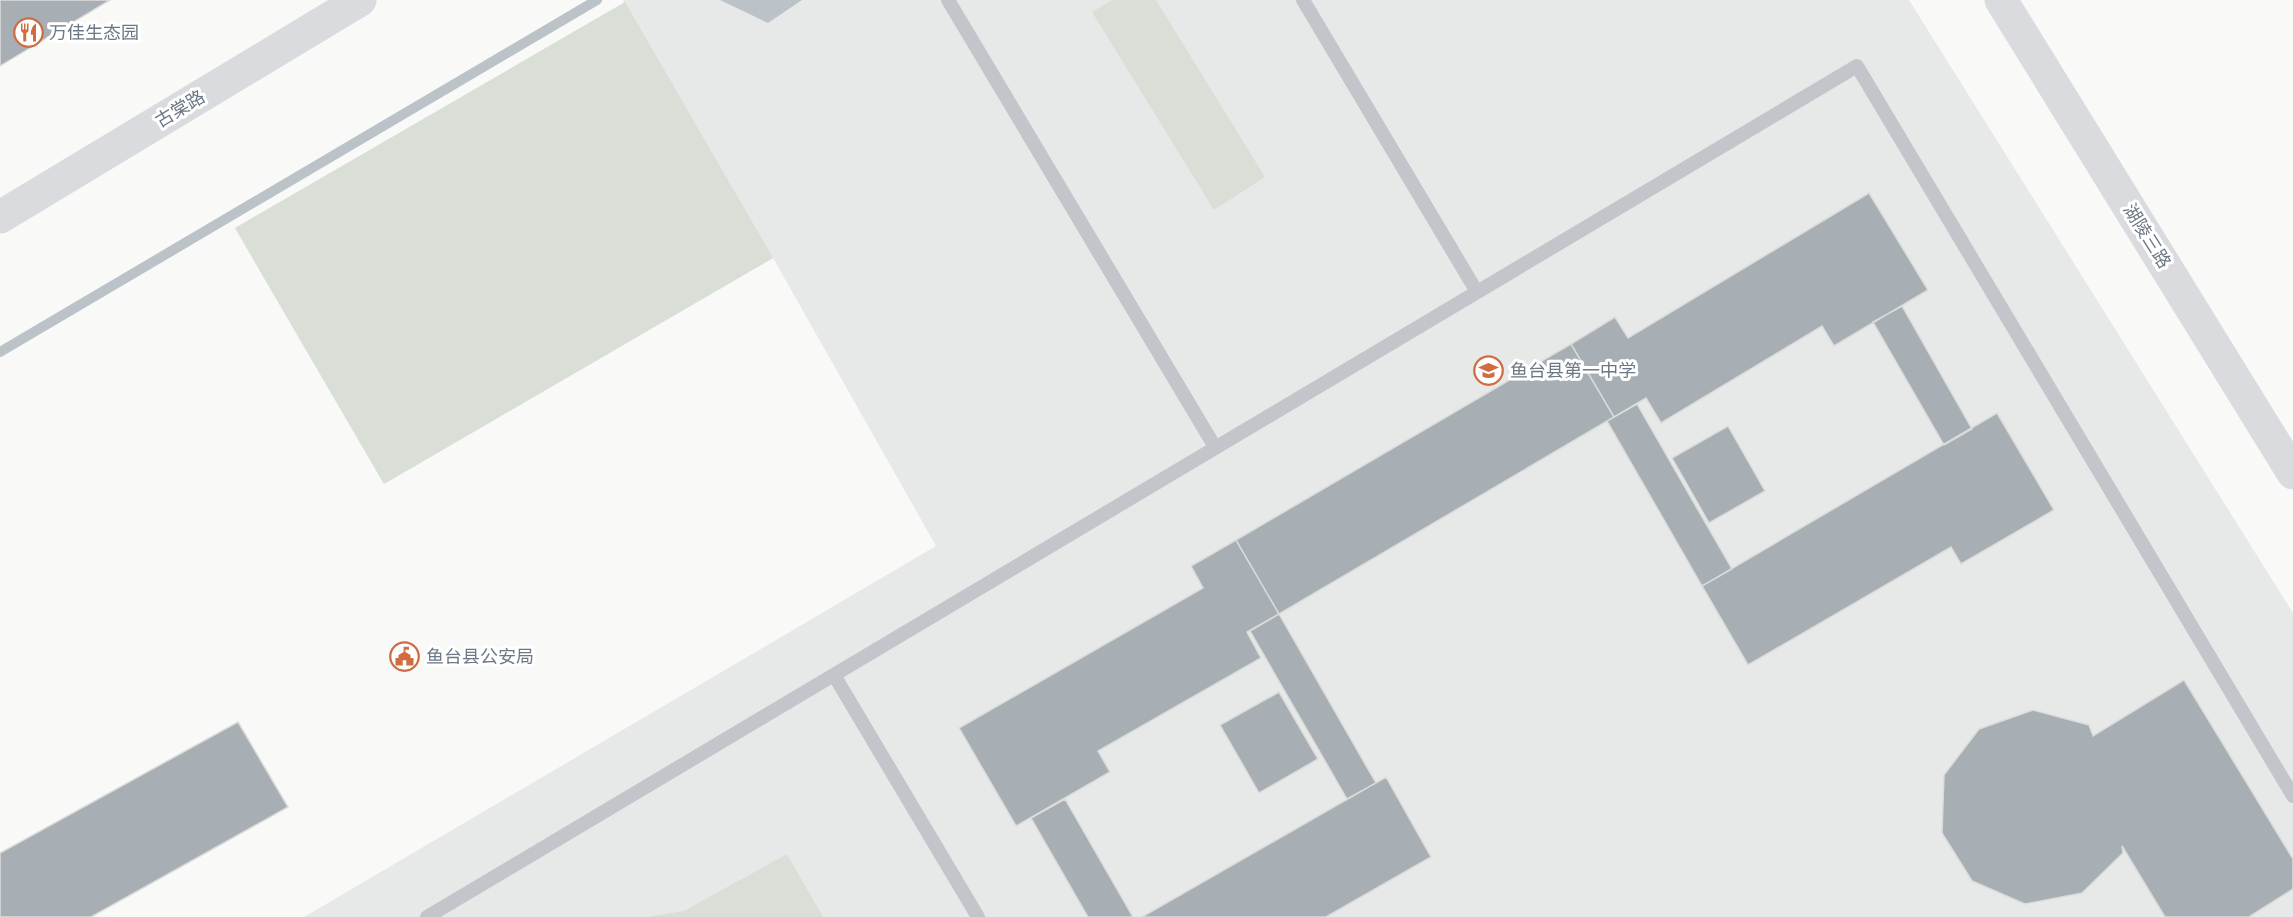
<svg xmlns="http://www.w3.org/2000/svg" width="2293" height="917" font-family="'Fira Sans Condensed','Noto Sans SC',sans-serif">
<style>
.built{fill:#e7e9e8}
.green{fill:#d9ded7}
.water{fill:#bbc3c8}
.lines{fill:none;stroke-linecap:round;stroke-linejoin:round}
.stream{stroke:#bbc3c8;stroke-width:10}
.building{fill:#a7aeb4;stroke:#dbdcda;stroke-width:1.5}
.lane{stroke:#c2c5c9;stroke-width:14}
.secondary{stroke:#d9dbdf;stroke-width:33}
.labels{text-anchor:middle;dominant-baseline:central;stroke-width:6;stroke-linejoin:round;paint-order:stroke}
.poi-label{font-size:18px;fill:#6c7885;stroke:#fff;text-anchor:start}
.street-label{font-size:18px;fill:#6c7885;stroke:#fff}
</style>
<rect width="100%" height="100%" fill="#f9faf8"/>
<path class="built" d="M623,0H1909L2293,613V917H304L936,546L773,258L384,484L235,228L624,3Z"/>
<path class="green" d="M1112,0H1156L1265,177L1214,210L1092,12Z
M625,2L773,258L384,484L235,228Z
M787,854L823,917H647L684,911Z"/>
<path class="water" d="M720,0H802L768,23Z"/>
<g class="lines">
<path class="stream" d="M0,352L597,0"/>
</g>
<path class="building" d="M0,0H110L0,66Z
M1869,193L1928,290L1834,346L1822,326L1661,423L1646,398L1614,417L1571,344L1615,317L1628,338Z
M1902,306L1972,429L1944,445L1873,322Z
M1571,344L1614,417L1279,614L1236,540Z
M1637,404L1732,569L1702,586L1607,421Z
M1997,413L2054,510L1961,564L1951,547L1748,665L1702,586Z
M1728,426L1765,491L1709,523L1672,458Z
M1236,540L1279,614L1247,632L1261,658L1098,751L1110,772L1016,826L959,728L1203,588L1191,566Z
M1279,614L1376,783L1347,799L1250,631Z
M2184,680L2293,859V889L2249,917H2165L2122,846L2123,853L2082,893L2025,904L1972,881L1942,833L1944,775L1979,729L2033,710L2089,725L2093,736Z
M1279,692L1318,759L1259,793L1220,725Z
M238,722L288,807L91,917H0V853Z
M1386,777L1431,857L1326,917H1142Z
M1065,799L1133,917H1088L1031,818Z"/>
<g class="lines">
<path class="lane" d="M948,0L1215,447
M1303,0L1477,292
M834,675L978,917
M427,917L1857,66L2293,796"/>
<path class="secondary" d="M2001,0L2293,473
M0,217L360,0"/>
</g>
<defs>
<symbol id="restaurant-ring" viewBox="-11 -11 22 22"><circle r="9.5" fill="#fff" stroke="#d16c40" stroke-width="1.5"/><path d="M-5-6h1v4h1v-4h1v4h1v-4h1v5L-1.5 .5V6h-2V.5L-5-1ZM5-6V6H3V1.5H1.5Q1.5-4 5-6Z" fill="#d16c40"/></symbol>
<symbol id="school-ring" viewBox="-11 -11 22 22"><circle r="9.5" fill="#fff" stroke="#d16c40" stroke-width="1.5"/><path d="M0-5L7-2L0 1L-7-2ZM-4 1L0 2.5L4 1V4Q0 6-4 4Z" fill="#d16c40"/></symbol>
<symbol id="civic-ring" viewBox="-11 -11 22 22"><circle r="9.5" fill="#fff" stroke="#d16c40" stroke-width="1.5"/><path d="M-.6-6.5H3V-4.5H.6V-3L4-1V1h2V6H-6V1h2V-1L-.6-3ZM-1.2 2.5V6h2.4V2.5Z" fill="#d16c40"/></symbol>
</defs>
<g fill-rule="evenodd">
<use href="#restaurant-ring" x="12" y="16" width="33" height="33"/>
<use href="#school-ring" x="1472" y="354" width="33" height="33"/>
<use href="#civic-ring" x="388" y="640" width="33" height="33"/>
</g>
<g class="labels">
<g class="poi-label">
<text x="49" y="33">万佳生态园</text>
<text x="1510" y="371">鱼台县第一中学</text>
<text x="426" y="657">鱼台县公安局</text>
</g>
<g class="street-label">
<text transform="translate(180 109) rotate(-31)">古棠路</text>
<text transform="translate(2147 236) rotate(58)">湖陵三路</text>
</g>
</g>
</svg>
